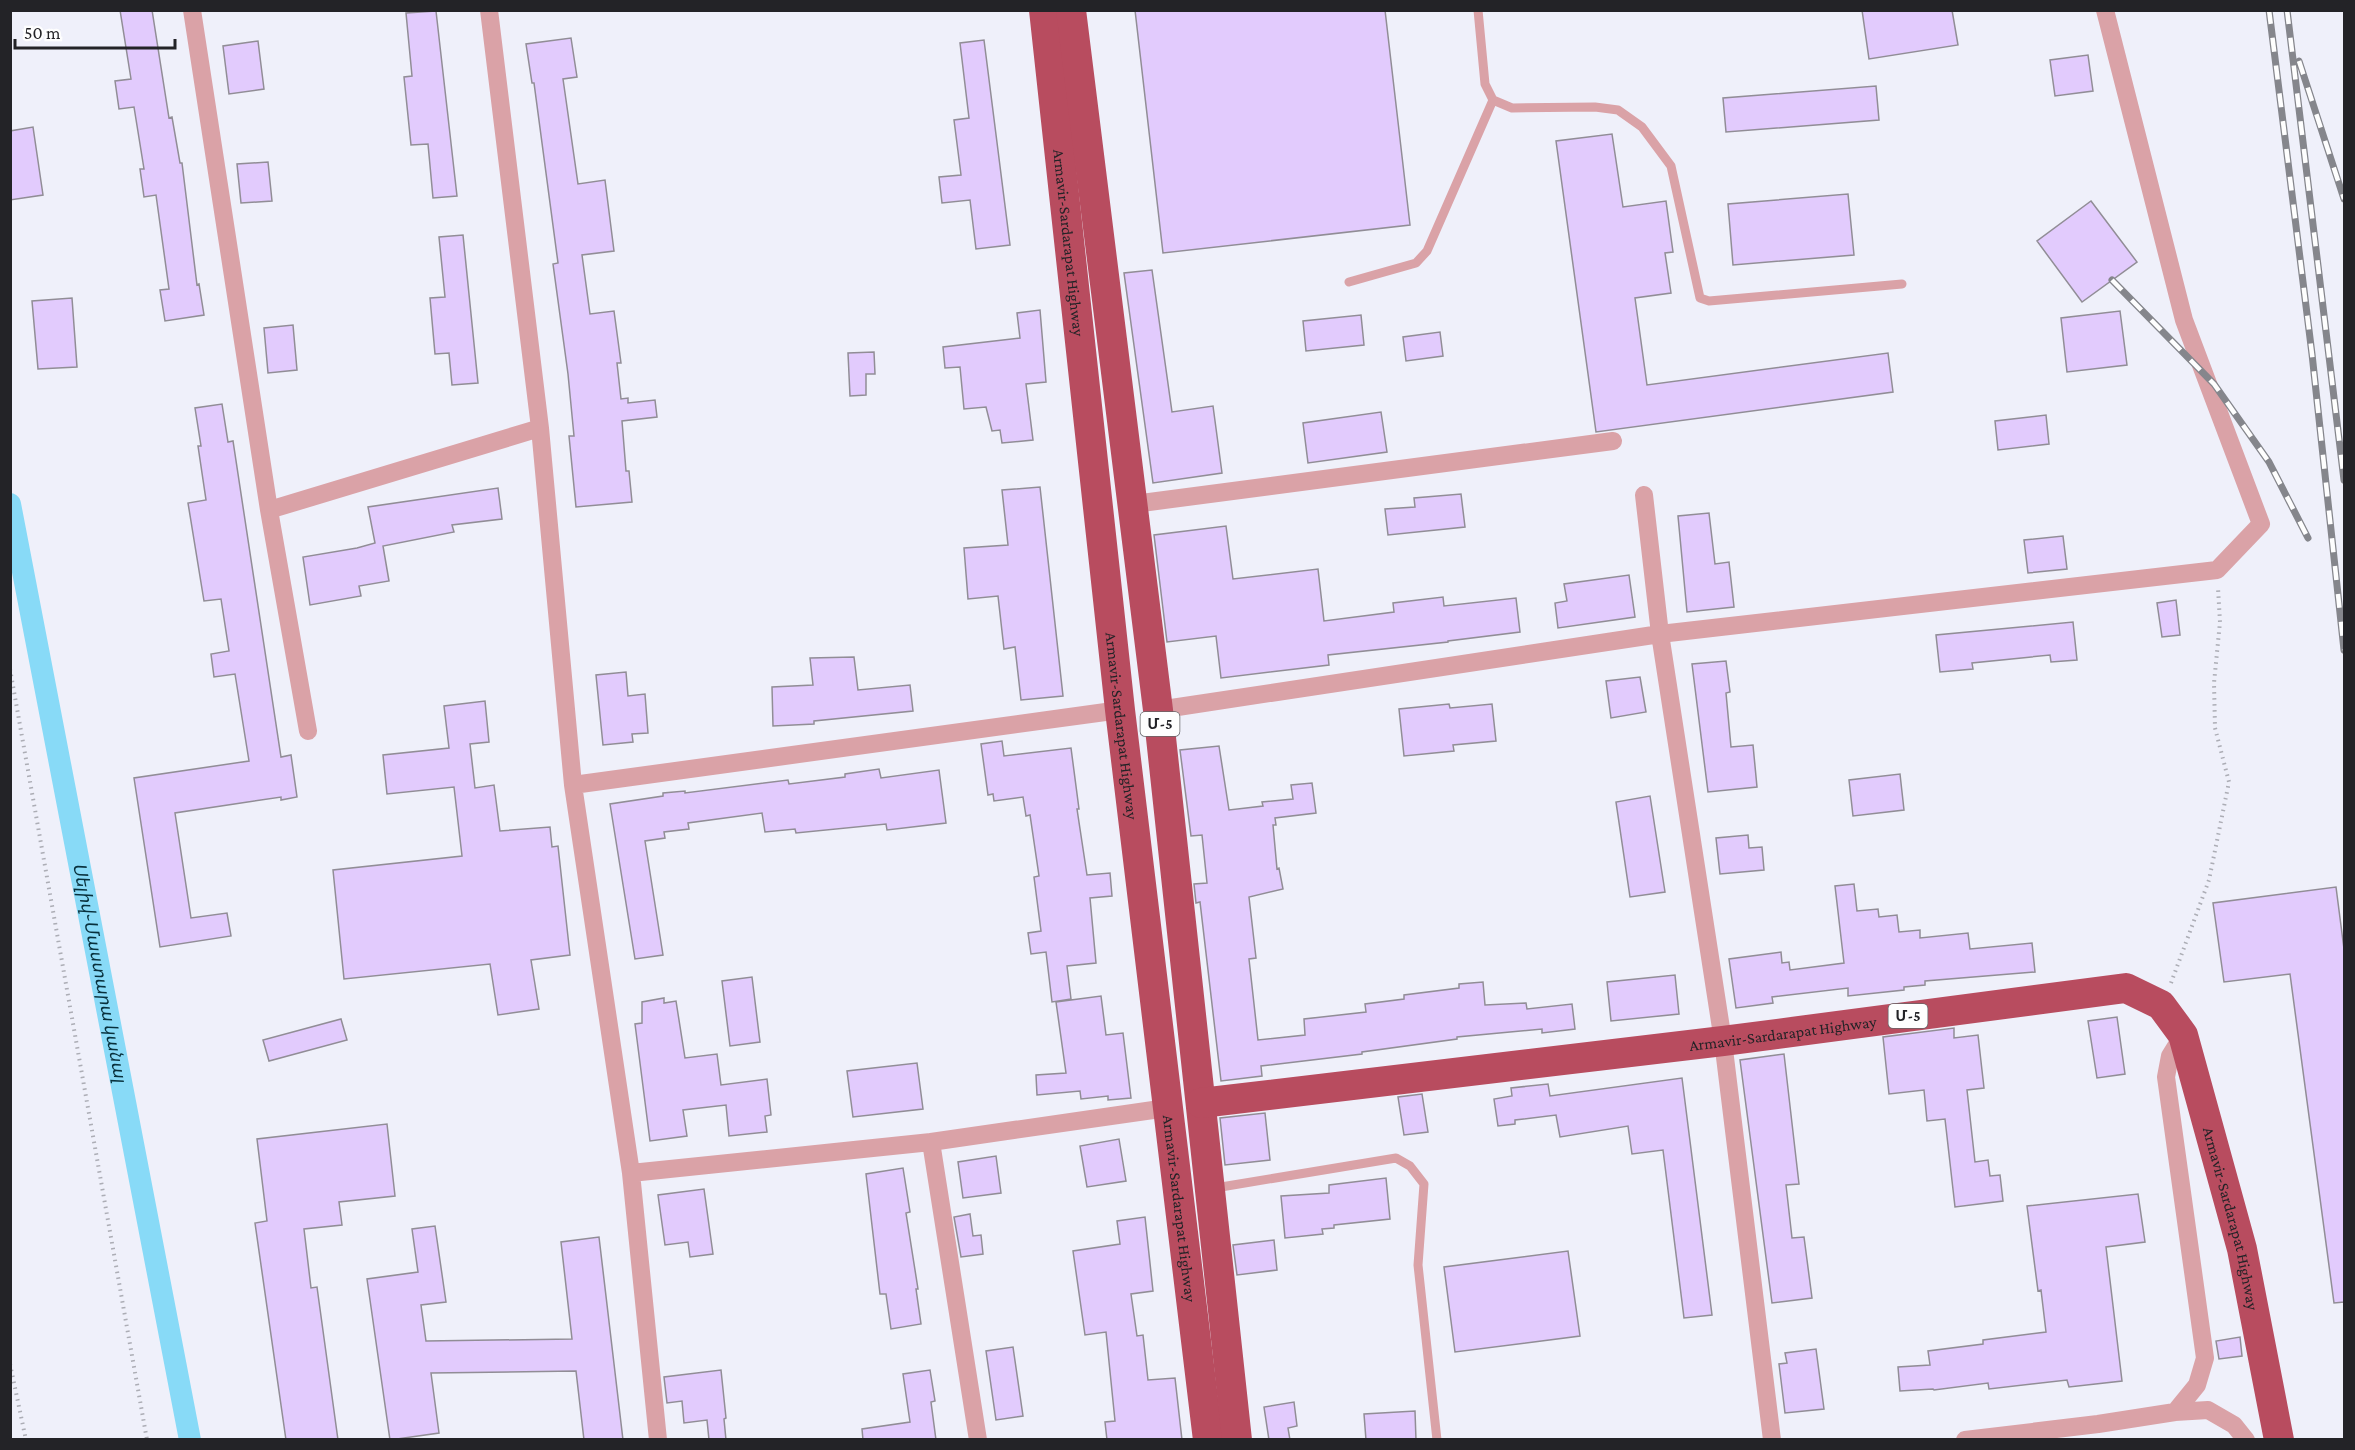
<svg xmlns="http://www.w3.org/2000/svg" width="2355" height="1450" font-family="'Crimson Pro','Noto Sans Armenian',serif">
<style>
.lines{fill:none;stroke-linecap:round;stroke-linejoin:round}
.canal{stroke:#88daf7;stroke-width:22}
.building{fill:#e2cbfd;stroke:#918d96;stroke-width:1.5}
.path{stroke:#acadb5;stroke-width:4;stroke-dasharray:1.5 4.5;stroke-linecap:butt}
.service{stroke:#daa2a7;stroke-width:9}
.minor{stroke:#daa2a7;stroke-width:18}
.trunk{stroke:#b84c5f;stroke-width:30}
.rail-casing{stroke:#85868c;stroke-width:7}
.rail{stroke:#fefefe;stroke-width:4.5;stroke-dasharray:14;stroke-linecap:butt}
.labels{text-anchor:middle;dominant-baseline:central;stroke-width:5;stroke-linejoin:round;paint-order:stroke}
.shield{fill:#fefefe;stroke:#656568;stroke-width:1.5}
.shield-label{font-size:15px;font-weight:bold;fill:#232327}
.street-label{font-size:16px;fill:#232327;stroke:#fefefe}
.water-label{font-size:18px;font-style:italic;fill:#08303c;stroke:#fefefe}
</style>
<rect width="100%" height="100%" fill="#eff0fa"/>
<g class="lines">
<path class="canal" id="s1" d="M10,504L190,1440"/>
</g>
<path class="building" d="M120,10H152L169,118L172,117L180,163H182L197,285L199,284L204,315L165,321L160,290L169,289L156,195L144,197L140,169H144L134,107L119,109L115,81L131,79Z
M1135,10H1385L1410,225L1163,253Z
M1862,10H1952L1958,45L1869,59Z
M436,11L457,196L433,198L428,144L411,145L404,77L412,76L406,13Z
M571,38L577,77L563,79L578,184L605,180L614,251L582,255L590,314L614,311L621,363H617L621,399L628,398V403L655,400L657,417L622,421L626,471H629L632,502L576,507L569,436H574L568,374L553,264L558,263L534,83H532L526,44Z
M984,40L1010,245L976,249L970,200L942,203L939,177L961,175L954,120L969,118L960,43Z
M258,41L264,89L229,94L223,46Z
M2088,55L2093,91L2055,96L2050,60Z
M1876,86L1879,120L1726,132L1723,98Z
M33,127L43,195L10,200V131Z
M1612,134L1623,207L1666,201L1673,252L1665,253L1671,293L1635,298L1647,385L1888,353L1893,392L1596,432L1556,141Z
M268,162L272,201L241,203L237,164Z
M1848,194L1854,255L1733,265L1728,204Z
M2091,201L2137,262L2082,302L2037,241Z
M463,235L478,383L452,385L449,353L435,354L430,298L445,297L439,237Z
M1152,270L1172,412L1213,406L1222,473L1153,483L1124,273Z
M72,298L77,367L38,369L32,301Z
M1040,310L1046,382L1026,384L1033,440L1002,443L1000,430L992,431L986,407L964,409L960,367L945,368L943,347L1020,338L1017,313Z
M2120,311L2127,365L2067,372L2061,318Z
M1361,315L1364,345L1306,351L1303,321Z
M293,325L297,370L268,373L264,328Z
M1440,332L1443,356L1406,361L1403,337Z
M874,352L875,374H866V395L850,396L848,353Z
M222,404L228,442L233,441L281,757L291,755L297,797L281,800V797L175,813L191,918L227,913L231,936L160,947L134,778L249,761L235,674L214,677L211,654L229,651L221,599L204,601L188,503L206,500L198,446H201L195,408Z
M1381,412L1387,452L1308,463L1303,423Z
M2046,415L2049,444L1998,450L1995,421Z
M1040,487L1063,696L1021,700L1015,647L1004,649L998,596L968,599L964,548L1008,545L1002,490Z
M498,488L502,519L452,525L454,532L383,546L389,581L359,586L361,596L310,605L303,557L357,548L375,543L368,507Z
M1461,494L1465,527L1388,535L1385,509L1415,507L1414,498Z
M1709,513L1715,564L1729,562L1734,607L1687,612L1678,516Z
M1226,526L1233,579L1318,569L1324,621L1394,612L1393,603L1443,597L1444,606L1516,598L1520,632L1448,641V642L1328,655L1329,665L1221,678L1216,636L1167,642L1154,535Z
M2063,536L2067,569L2028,573L2024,540Z
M1629,575L1635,617L1558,628L1555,603L1567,601L1564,584Z
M2176,600L2180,635L2162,637L2157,603Z
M2073,622L2077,660L2051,662L2050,655L1972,663L1973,669L1940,672L1936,635Z
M854,657L858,690L910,685L913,711L814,721V724L773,726L772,687L813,685L810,658Z
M1726,661L1730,692L1726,693L1731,747L1753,745L1757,787L1708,792L1692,664Z
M626,672L628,696L645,694L648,733L632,734L633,742L603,745L596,675Z
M1640,677L1646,712L1611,718L1606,681Z
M485,701L489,742L470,744L475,788L494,785L500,831L550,827L552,847L558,846L570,955L531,960L539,1009L498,1015L490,964L344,979L333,870L462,856L454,787L387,794L383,755L449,748L444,706Z
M1449,704L1450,708L1492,704L1496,741L1453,745L1454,751L1404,756L1399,709Z
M1002,741L1004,756L1071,748L1079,809H1077L1087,875L1110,873L1112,896L1090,898L1096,963L1067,966L1071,999L1052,1002L1046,952L1031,954L1028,933L1041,931L1034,877L1039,876L1030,815L1026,816L1023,797L994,801L993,794L988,795L981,744Z
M1219,746L1229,810L1263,806L1262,802L1293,799L1291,785L1312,783L1316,813L1275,818L1276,825H1273L1277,869L1279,868L1283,889L1249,897L1256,958L1249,959L1258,1040L1305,1035L1304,1019L1366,1012L1365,1004L1404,999V995L1459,988V984L1483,982L1485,1005L1526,1003L1527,1009L1572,1004L1575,1029L1542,1033V1029L1457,1037V1039L1362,1052V1054L1261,1066L1262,1076L1221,1081L1200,902L1196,903L1194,884L1207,883L1202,835L1191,836L1180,750Z
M879,769L881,778L939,770L946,823L887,830L886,824L796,833L795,829L765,832L762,813L688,823L689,829L664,832L665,838L645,841L663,955L635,959L610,804L663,796V793L685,791V793L788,780L789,784L845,777V774Z
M1900,774L1904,810L1853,816L1849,780Z
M1650,796L1665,892L1630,897L1616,802Z
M1748,835L1749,848L1762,847L1764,870L1720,874L1716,838Z
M1854,884L1857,911L1878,909L1879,917L1897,915L1899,932L1920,930V938L1968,933L1970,949L2032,943L2035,972L1925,981V985L1904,987V990L1848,996V988L1772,997L1773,1003L1736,1008L1729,959L1781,952L1782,963L1789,962L1790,970L1844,963L1835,886Z
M2336,887L2344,949V1302L2334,1303L2290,974L2224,982L2213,903Z
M1675,975L1679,1014L1611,1021L1607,982Z
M752,977L760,1042L730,1046L722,981Z
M1101,996L1106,1035L1123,1033L1131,1098L1108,1100V1096L1081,1099L1080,1091L1037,1095L1036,1075L1066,1073L1056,1002Z
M664,998V1003L676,1001L685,1058L717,1054L721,1085L767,1079L771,1115L765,1116L767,1132L729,1136L726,1105L683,1110L687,1136L650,1141L635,1024L642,1023V1002Z
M2117,1017L2125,1074L2097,1078L2088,1021Z
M341,1019L347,1040L269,1061L263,1040Z
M1954,1028V1038L1978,1035L1984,1088L1967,1090L1975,1162L1988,1160L1990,1176L2000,1175L2003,1201L1955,1207L1945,1119L1927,1121L1924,1090L1889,1094L1883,1037Z
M1784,1054L1799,1184L1786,1185L1792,1238L1804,1237L1812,1298L1772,1303L1740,1060Z
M917,1063L923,1109L853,1117L847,1071Z
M1682,1078L1712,1315L1684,1318L1663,1150L1632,1154L1628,1126L1560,1137L1556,1115L1515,1120V1124L1498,1126L1494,1099L1512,1096L1511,1088L1548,1084L1550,1096Z
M1422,1094L1428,1132L1404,1135L1398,1097Z
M1265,1113L1270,1160L1225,1165L1220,1118Z
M387,1124L395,1196L339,1202L342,1225L304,1229L311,1288L317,1287L338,1440H286L255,1223L267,1221L257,1139Z
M1119,1139L1126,1181L1087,1187L1080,1146Z
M996,1156L1001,1193L963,1198L958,1162Z
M903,1168L910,1212L906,1213L918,1289H916L921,1324L891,1329L886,1294H880L866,1174Z
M1386,1178L1390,1219L1334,1225V1228L1322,1229L1323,1234L1285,1238L1281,1196L1329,1193V1185Z
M704,1189L713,1254L690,1257L688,1242L665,1245L658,1195Z
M2138,1194L2145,1242L2106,1247L2122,1381L2069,1387L2067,1380L1989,1389L1988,1383L1934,1390L1933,1389L1900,1391L1898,1367L1930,1365L1928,1351L1983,1344V1340L2046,1332L2041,1290L2038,1291L2027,1206Z
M970,1214L973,1236L981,1235L983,1254L961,1257L954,1217Z
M1145,1217L1153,1291L1131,1294L1137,1336L1143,1335L1148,1380L1175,1378L1182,1440H1107L1105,1422L1115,1421L1106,1332L1085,1335L1073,1251L1120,1244L1117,1221Z
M435,1226L446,1302L421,1305L426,1341L572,1339L561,1242L599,1237L623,1440H584L576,1371L431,1373L439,1433L390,1440L367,1279L418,1272L412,1229Z
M1274,1240L1277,1270L1237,1275L1233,1245Z
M1568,1251L1580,1336L1455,1352L1444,1267Z
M2240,1337L2242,1356L2219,1359L2216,1341Z
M1013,1347L1023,1416L996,1420L986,1351Z
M1816,1349L1824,1409L1785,1413L1779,1364L1787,1363L1785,1353Z
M721,1370L726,1418L724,1419L726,1440H709L707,1420L684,1423L682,1401L667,1403L664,1377Z
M930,1370L935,1401L931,1402L936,1440H863L862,1429L910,1422L903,1374Z
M1294,1402L1297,1426L1288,1428L1290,1440H1269L1264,1407Z
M1415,1411L1416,1440H1366L1364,1414Z"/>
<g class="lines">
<path class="path" d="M10,669L147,1440
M2171,983L2209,880L2229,782L2215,728L2214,683L2220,622L2218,588
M10,1364L26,1440"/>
<path class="service" d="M1478,10L1485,84L1493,100L1512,108L1595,107L1618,110L1642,127L1671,166L1700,298L1709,301L1902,284
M1349,282L1416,263L1427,251L1493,100
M1215,1188L1396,1158L1410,1166L1424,1184L1418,1265L1437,1440"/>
<path class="minor" d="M192,10L269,510L308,731
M489,10L540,428L573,785L631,1173L658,1440
M1644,495L1660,634L1723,1041L1772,1440
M1134,504L1613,441
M269,510L540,428
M1158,710L1660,634L2217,570L2261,524L2184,320L2105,10
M573,785L1120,710
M931,1142L978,1440
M631,1173L931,1142L1167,1108
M2175,1412L2208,1410L2234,1425L2246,1440
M1965,1440L2098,1424L2175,1412L2197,1385L2205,1358L2166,1077L2170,1056L2183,1035"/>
<g class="trunk">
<path id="s2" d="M1044,10L1120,710L1208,1440"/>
<path d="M1071,10L1158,710L1237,1440"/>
<path id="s3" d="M1201,1103L1723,1041L2126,988L2161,1005L2183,1035L2242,1249L2279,1440"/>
</g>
<defs>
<path id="rail" d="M2269,10L2312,354L2344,650
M2287,10L2344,480
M2299,61L2344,199
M2112,280L2214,384L2269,462L2308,538"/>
</defs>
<use href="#rail" class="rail-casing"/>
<use href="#rail" class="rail"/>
</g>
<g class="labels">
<g class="shield">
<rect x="1140.5" y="712" width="39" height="24" rx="4.5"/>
<rect x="1888.5" y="1004" width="39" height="24" rx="4.5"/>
</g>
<g class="shield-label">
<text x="1160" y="724">Մ-5</text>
<text x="1908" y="1016">Մ-5</text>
</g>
<g class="street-label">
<text stroke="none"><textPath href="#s2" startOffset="234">Armavir-Sardarapat Highway</textPath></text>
<text stroke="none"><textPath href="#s2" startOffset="720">Armavir-Sardarapat Highway</textPath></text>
<text stroke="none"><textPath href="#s3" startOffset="586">Armavir-Sardarapat Highway</textPath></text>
<text stroke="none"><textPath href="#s2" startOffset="1206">Armavir-Sardarapat Highway</textPath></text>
<text stroke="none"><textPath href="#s3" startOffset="1198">Armavir-Sardarapat Highway</textPath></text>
</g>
<g class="water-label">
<text stroke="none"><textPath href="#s1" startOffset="477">Սելիվ֊Մաստարա կանալ</textPath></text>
</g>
</g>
<rect width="2355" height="1450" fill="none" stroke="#232327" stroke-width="24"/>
<path d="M15 39v9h160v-9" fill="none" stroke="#232327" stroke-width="3"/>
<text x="24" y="39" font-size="18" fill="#232327" stroke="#fefefe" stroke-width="4.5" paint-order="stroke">50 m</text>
</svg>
